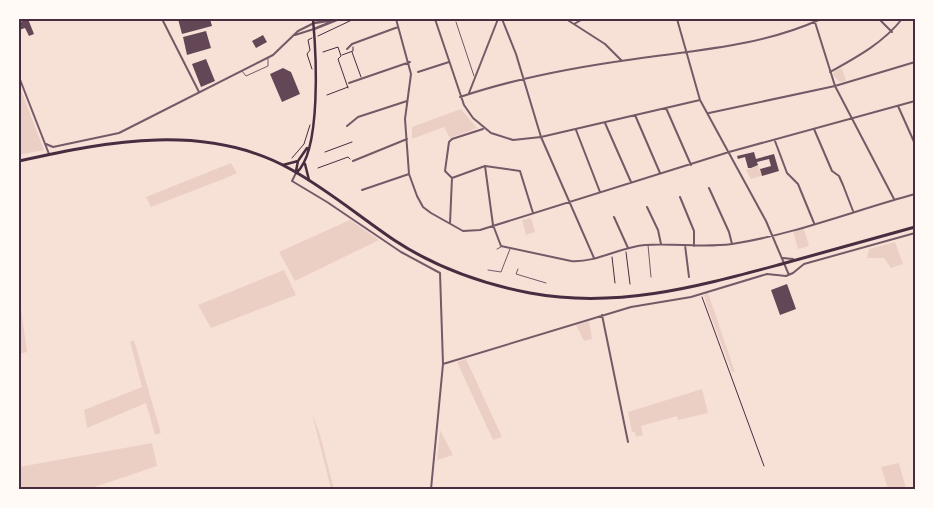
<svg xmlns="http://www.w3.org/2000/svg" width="934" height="508" font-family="Helvetica,sans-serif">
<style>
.green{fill:#ebcfc5}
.building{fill:#644757}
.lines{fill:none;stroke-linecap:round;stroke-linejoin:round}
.path{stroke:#4a2c40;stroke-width:1}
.service{stroke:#755966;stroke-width:1}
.minor{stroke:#755966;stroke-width:2}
.tertiary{stroke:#755966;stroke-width:2.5}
.secondary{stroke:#4a2c40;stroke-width:2.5}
.primary{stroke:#4a2c40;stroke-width:3}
.neatline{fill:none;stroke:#4a2c40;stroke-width:2}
</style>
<rect width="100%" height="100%" fill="#f7e1d7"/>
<path class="green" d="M842,68L846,81L840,82L833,75L834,71Z
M19,85L44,150L19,155Z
M461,109L477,128L450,138L444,127L412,139V127Z
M231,163L237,173L226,178L151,207L146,197Z
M758,165L762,176L751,179L746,170Z
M531,218L535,232L526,235L522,220Z
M350,220L379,240L295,281L279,252Z
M804,229L809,246L798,249L793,231Z
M895,242L903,264L891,268L884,258H867L869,249Z
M284,270L296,295L211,328L198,305Z
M708,293L735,372H732L707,306L704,295Z
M19,294L27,352L19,354Z
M589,321L592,339L584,341L576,325Z
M134,340L161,433L155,435L146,403L87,428L84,410L142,387L130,342Z
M466,359L502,437L493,440L457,362Z
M702,389L708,413L678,420L677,416L641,426L643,435L636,437L635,432H632L628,412Z
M312,413L320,435L334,489H331Z
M440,430L453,455L437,460Z
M152,443L157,466L89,489H19V467Z
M899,463L906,489H888L881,467Z"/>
<path class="building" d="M22,19H28L34,34L29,36L25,28L19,30V22L23,21Z
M178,19H210L212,26L182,34Z
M206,31L211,48L187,55L183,37Z
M263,35L267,42L256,48L252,41Z
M206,59L215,81L201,87L192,64Z
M283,68L291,72L300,94L282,102L270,74Z
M754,152L756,159L774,154L779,171L762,176L760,169L771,166L769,159L757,162L758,165L751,168H748L745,157L738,159L737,156Z
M787,284L796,309L780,315L771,290Z"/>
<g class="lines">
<path class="path" d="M318,36L354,19
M323,52L338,47L341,56L338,59L348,88
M352,52L361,77
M342,55L353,51V47
M312,69L307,54L310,50L308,40L312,38
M327,95L348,87
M325,152L352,142
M292,158L304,144L310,125
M318,168L348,157L350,159
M626,252L630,284
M612,257L615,283
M702,297L764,466"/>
<path class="service" d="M456,22L474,76
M242,71L246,76L268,66V58
M648,245L651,277
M497,249L501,247
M518,269L516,274L546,283
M488,270L501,272L510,249"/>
<path class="minor" d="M162,19L199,92
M396,19L411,74L405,119L409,174L417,196L423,207L431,213L463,231L480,230L729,152L915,101
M435,19L464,105L473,118L491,133L513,140L541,137L700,100
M502,19L516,54L541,137L594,258
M566,19L605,44L621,60
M677,19L700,100L766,221L789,275
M814,19L835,86L894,199
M879,19L892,32
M574,24L583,19
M295,35L314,29
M347,49L352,44L398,27
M418,72L449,62
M830,72C857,57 883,43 902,19
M19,77L49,154
M349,83L410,62
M469,93L498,19
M460,97C516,78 576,67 635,59C698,50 762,46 821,19
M898,106L915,144
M666,108L691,165
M709,113L835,86L915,62
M635,115L660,173
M605,123L631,182
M347,126L358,117L407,101
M814,129L832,171L839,176L843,185L853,211
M576,130L600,192
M775,141L787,173L798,184L814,223
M46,144L53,147L119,133L273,55L298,31L314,23
M353,161L407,139
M485,166L493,225L501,246L571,261C596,263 620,247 645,245C674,243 703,248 732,244C792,235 856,210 915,194
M296,173L292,181L327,202L401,252L440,273L443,364L431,489
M452,178L445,171L449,142L452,139L483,129
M709,188L729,232L732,244
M362,190L409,174
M680,197L694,231V246
M647,207L658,230L661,244
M614,217L628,248
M450,223L452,178L485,166L520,171L533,213
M685,245L689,277
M783,258L793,259
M602,315L628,442
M443,364L631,307L691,297L767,274L786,276L793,273L804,264L915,233"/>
<path class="tertiary" d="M314,23L334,20
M314,29L339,19"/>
<path class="secondary" d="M305,164L309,180
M283,165L298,161
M296,171L298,161L307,148
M296,173C322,152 316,51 313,19"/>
<path class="primary" d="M19,161C108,141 208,122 292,170C328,190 360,217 394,240C435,267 483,284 530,293C616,309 696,287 778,265C824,252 869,240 915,227"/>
</g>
<rect width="934" height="508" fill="none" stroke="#fffaf5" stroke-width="40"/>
<rect x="20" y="20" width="894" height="468" class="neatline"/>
</svg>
